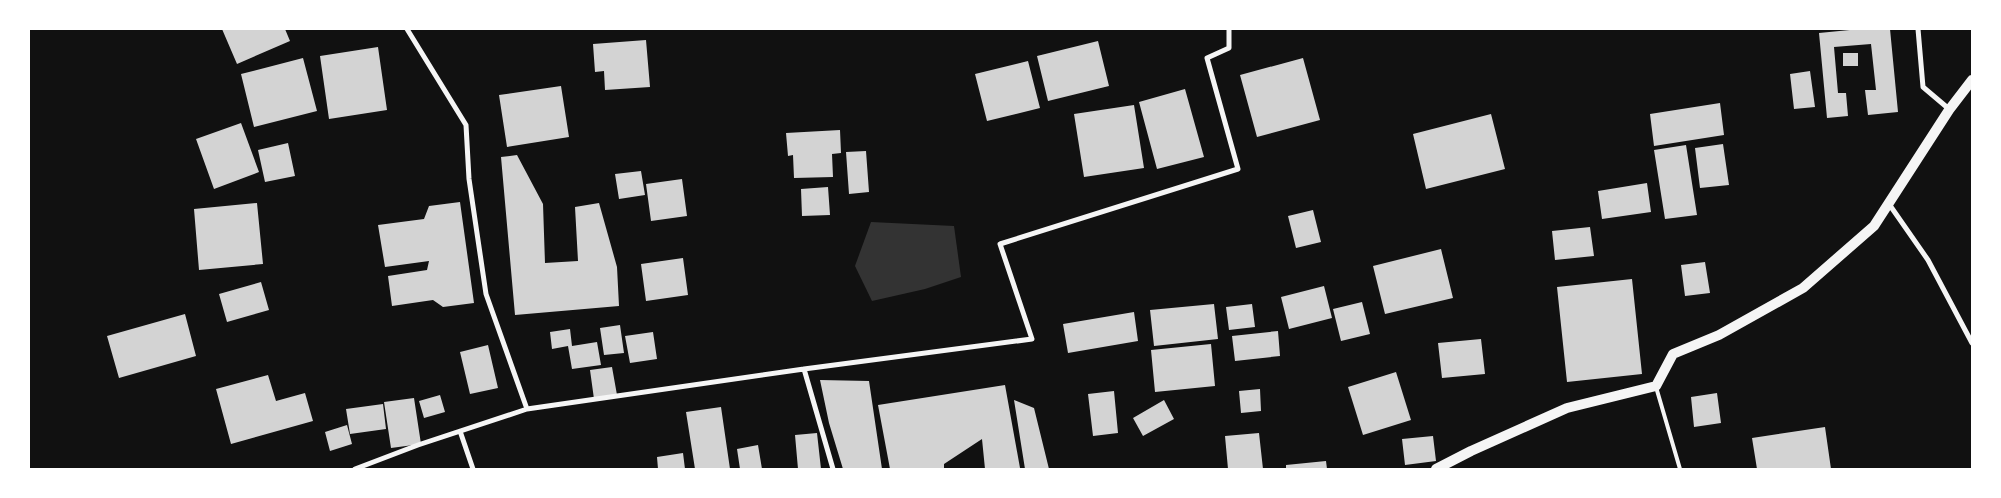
<svg xmlns="http://www.w3.org/2000/svg" width="2001" height="498" font-family="Bitter,serif">
<style>
.water{fill:#333}
.building{fill:#d3d3d3}
.lines{fill:none;stroke-linecap:round;stroke-linejoin:round}
.service{stroke:#f5f5f5;stroke-width:4}
.minor{stroke:#f5f5f5;stroke-width:5}
.secondary{stroke:#f5f5f5;stroke-width:10}
</style>
<rect width="100%" height="100%" fill="#111"/>
<path class="water" d="M871,222L954,226L961,277L925,289L872,301L855,266Z"/>
<path class="building" d="M222,29H285L290,41L237,64Z
M1860,29H1890L1898,112L1868,115L1865,90H1876L1871,44L1834,47L1838,93H1846L1848,116L1827,118L1819,33Z
M646,40L650,87L605,90L604,71L595,72L593,44Z
M1098,41L1109,86L1048,101L1037,56Z
M378,47L387,110L329,119L320,56Z
M1843,53H1858V66H1843Z
M303,58L317,111L254,127L241,74Z
M1303,58L1320,120L1257,137L1240,75Z
M1028,61L1040,108L987,121L975,74Z
M1810,71L1815,107L1794,109L1790,74Z
M561,86L569,137L507,147L499,95Z
M1185,89L1204,157L1157,169L1139,102Z
M1720,103L1724,135L1654,146L1650,114Z
M1134,105L1144,168L1084,177L1074,114Z
M1491,114L1505,169L1426,189L1413,134Z
M241,123L259,172L214,189L196,139Z
M840,130L841,153L832,154L833,177L794,178L793,155L788,156L786,133Z
M288,143L295,176L265,182L258,150Z
M1723,144L1729,185L1700,188L1695,148Z
M1686,145L1697,215L1665,219L1654,150Z
M866,151L869,192L849,194L846,152Z
M517,155L543,204L545,263L578,261L575,207L599,203L617,267L619,306L515,315L501,157Z
M641,171L645,195L619,199L615,174Z
M682,179L687,216L651,221L646,184Z
M1647,183L1651,212L1602,219L1598,191Z
M828,187L830,215L802,216L801,189Z
M460,202L474,303L443,307L433,300L392,306L388,276L427,270L429,261L385,267L378,225L424,219L429,206Z
M257,203L263,264L199,270L194,209Z
M1313,210L1321,242L1296,248L1288,216Z
M1590,227L1594,256L1555,260L1552,231Z
M1441,249L1453,298L1385,314L1373,266Z
M683,258L688,295L646,301L641,264Z
M1705,262L1710,293L1685,296L1681,265Z
M1632,279L1642,374L1567,382L1557,287Z
M261,282L269,310L227,322L219,294Z
M1324,286L1332,318L1289,329L1281,297Z
M1362,302L1370,334L1341,341L1333,309Z
M1214,304L1218,339L1154,346L1150,310Z
M1252,304L1255,327L1229,330L1226,307Z
M1134,312L1138,341L1068,353L1063,324Z
M185,314L196,356L119,378L107,336Z
M620,325L624,353L604,355L600,328Z
M570,329L572,346L597,342L601,365L572,369L568,346L552,349L550,332Z
M1278,331L1280,356L1235,361L1232,336Z
M653,332L657,359L630,363L625,336Z
M1481,339L1485,374L1442,378L1438,343Z
M1211,344L1215,386L1155,392L1151,350Z
M488,345L498,388L470,394L460,352Z
M612,367L617,395L594,399L590,370Z
M1396,372L1411,420L1363,435L1348,387Z
M268,375L276,401L305,393L313,421L231,444L216,389Z
M820,380L869,381L882,469H843L829,423Z
M1005,385L1020,468L985,469L982,439L944,464V469H890L878,405Z
M1260,389L1261,411L1241,413L1239,391Z
M1114,391L1118,433L1093,436L1088,394Z
M1717,393L1721,423L1694,427L1691,397Z
M440,395L445,412L424,418L419,401Z
M414,398L421,444L391,448L384,402Z
M1014,400L1034,408L1049,469H1025Z
M1164,400L1174,419L1143,436L1133,418Z
M383,404L386,429L350,434L346,409Z
M721,407L730,469H695L686,412Z
M347,425L352,444L330,451L325,432Z
M1825,427L1831,469H1757L1752,438Z
M817,433L821,469H798L795,435Z
M1259,433L1263,469H1228L1225,436Z
M1433,436L1436,461L1405,465L1402,439Z
M758,445L762,469H740L737,449Z
M683,453L685,469H658L657,457Z
M1326,461L1327,469H1286V465Z"/>
<g class="lines">
<path class="service" d="M1656,387L1680,469"/>
<path class="minor" d="M407,29L466,125L469,179L486,294L527,409
M1918,29L1923,87L1949,109
M1889,204L1928,260L1972,343
M804,369L833,469
M460,431L473,469
M355,469L418,445L527,409L804,369L1032,339L1000,244L1238,169L1207,58L1229,48V29"/>
<path class="secondary" d="M1436,469L1471,451L1567,408L1656,386L1673,354L1719,335L1803,288L1874,226L1949,110L1972,80"/>
</g>
<rect width="2001" height="498" fill="none" stroke="#ffffff" stroke-width="60"/>
</svg>
